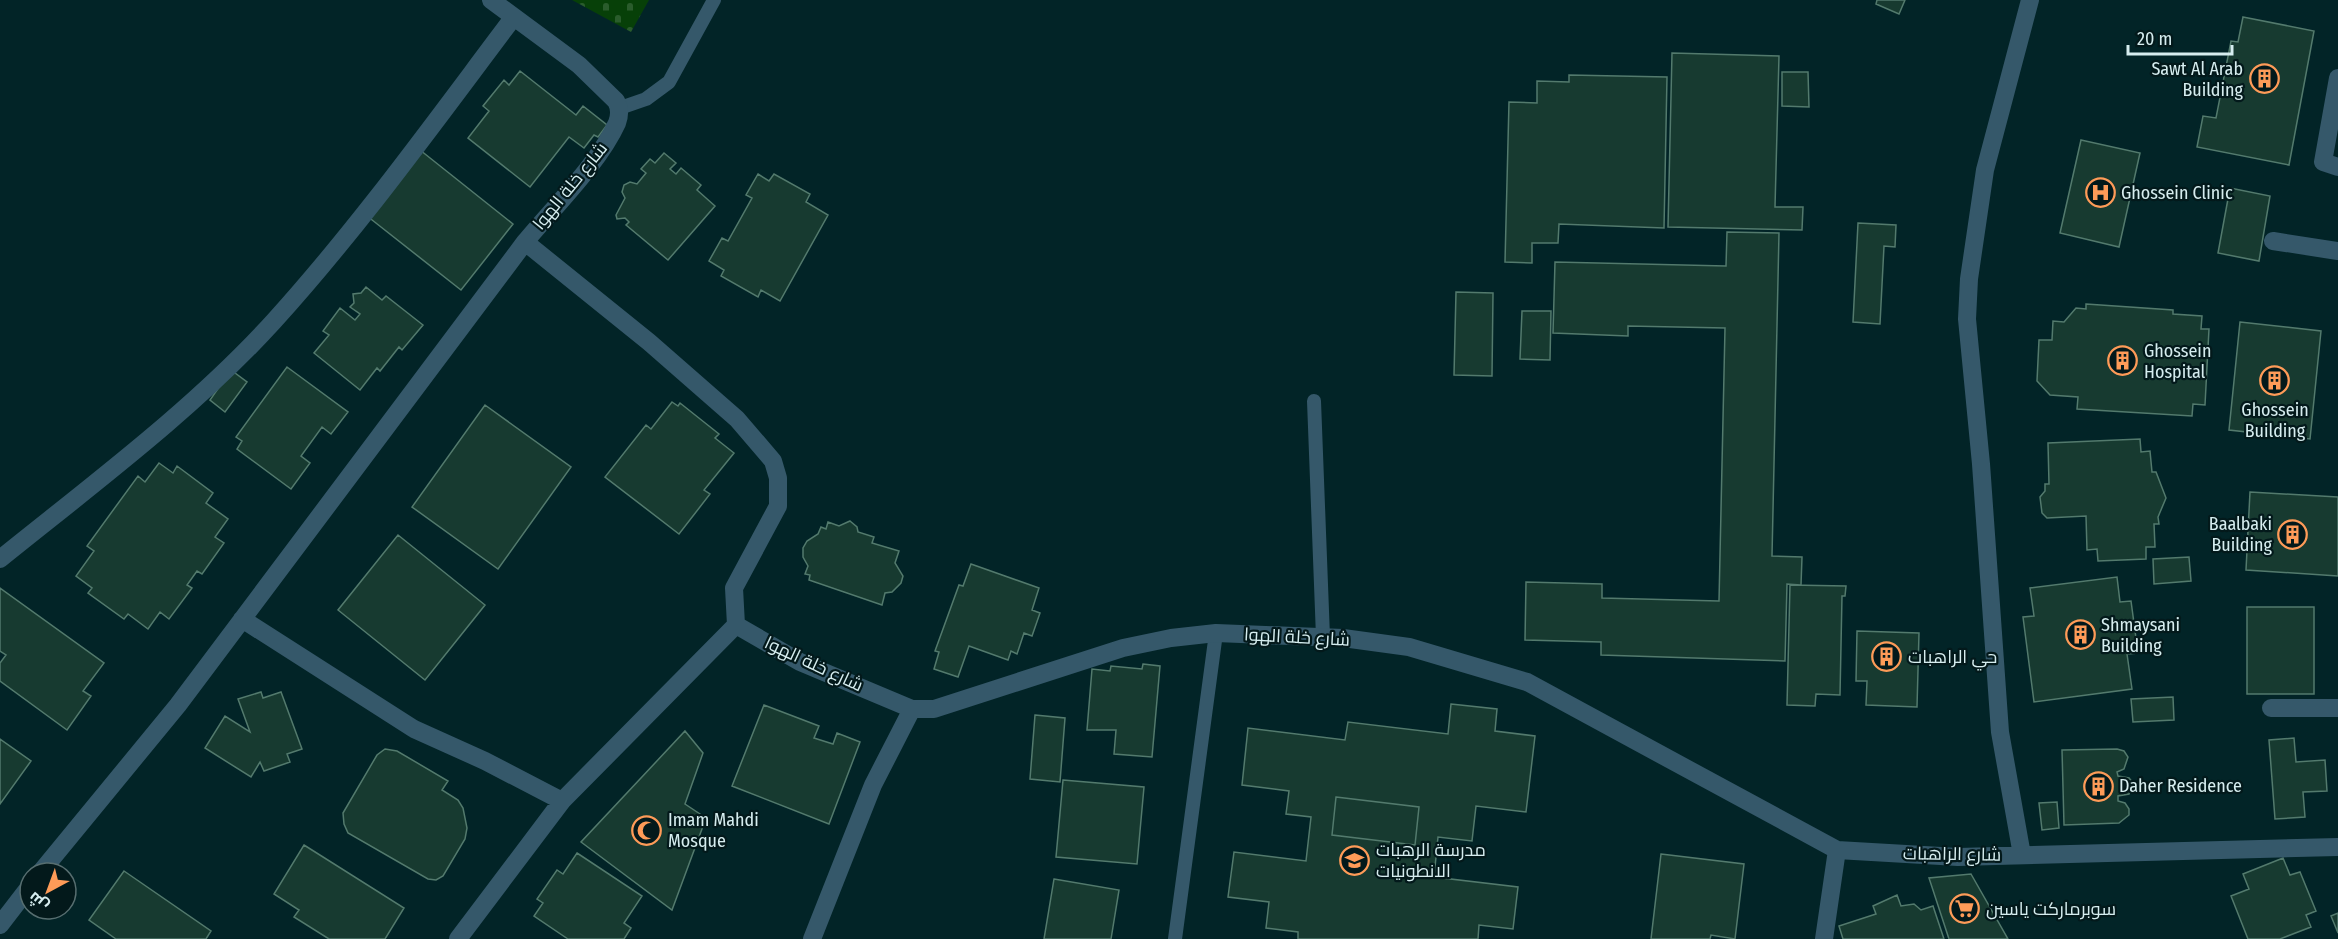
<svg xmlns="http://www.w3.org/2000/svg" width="2338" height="939" font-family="'Fira Sans Condensed',Cairo,sans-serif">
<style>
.cemetery{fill:url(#cemetery-stones)}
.building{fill:#173a30;stroke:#537a6d;stroke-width:1.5;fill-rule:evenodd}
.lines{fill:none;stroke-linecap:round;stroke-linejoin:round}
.service{stroke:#35586a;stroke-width:14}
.minor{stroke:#35586a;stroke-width:18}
.labels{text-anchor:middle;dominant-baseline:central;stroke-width:4.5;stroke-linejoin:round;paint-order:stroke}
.poi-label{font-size:18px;fill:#d6edef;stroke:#03191b;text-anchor:start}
.street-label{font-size:18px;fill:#d6edef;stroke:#03191b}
</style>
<defs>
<pattern id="cemetery-stones" width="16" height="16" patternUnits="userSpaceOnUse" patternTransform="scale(1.5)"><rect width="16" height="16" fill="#074008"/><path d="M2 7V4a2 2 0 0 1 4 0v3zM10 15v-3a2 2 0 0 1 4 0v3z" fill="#2a5c2c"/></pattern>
</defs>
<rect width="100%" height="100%" fill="#022427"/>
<path class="cemetery" d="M572,0H649L631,32Z"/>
<path class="building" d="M1877,0H1905L1899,14L1876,4Z
M2243,17L2314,31L2289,165L2197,147L2203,116L2216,118L2231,41L2238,42Z
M1672,53L1779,56L1775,207H1803L1802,230L1668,227Z
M520,71L576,115L583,106L607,125L598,137L594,135L584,148L569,137L530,187L468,138L489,111L483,106L504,80L509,85Z
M1782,72H1808L1809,107L1782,106Z
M1569,75L1667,77L1664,228L1559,224L1558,243H1532V263L1505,262L1509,102L1537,103V81L1569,82Z
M2081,140L2140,153L2119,247L2060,233Z
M420,150L513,224L461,290L367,216Z
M664,153L676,163L670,169L676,174L681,168L701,185L697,190L715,206L668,260L626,225L629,222L625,218L617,219L616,215L625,198L622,192L624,185L630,182L637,184L646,173L641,169L650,159L655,163Z
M758,174L769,181L774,174L810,194L806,202L828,215L780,301L761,290L758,297L721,276L724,270L709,261L722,238L728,241L752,198L746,195Z
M2230,188L2270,196L2259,261L2218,253Z
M1858,223L1896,225L1895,247L1884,246L1880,324L1853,322Z
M1727,232L1779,233L1772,556L1802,557L1801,585L1787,584L1785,661L1601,655V642L1525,640L1526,582L1602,584V598L1719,601L1725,328L1628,326V336L1553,333L1555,262L1726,266Z
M366,287L382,300L386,296L423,325L402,350L399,347L380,371L377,368L360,390L314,353L329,335L323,331L340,308L355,320L360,314L350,307L354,303L353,294L361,293Z
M1456,292L1493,293L1492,376L1454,375Z
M2086,304L2173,310V314L2202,316L2201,329H2209L2205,405L2193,404L2192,416L2077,409L2078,397L2050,395L2037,381L2039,340H2052L2053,321L2064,322L2076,308L2086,309Z
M1522,311H1551L1550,360L1520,359Z
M2240,322L2321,331L2310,439L2229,430Z
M287,367L348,412L331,434L322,427L301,456L310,463L291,489L237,449L242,441L236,437Z
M231,370L247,382L225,412L210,400Z
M672,402L678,406L680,403L719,434L715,438L734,453L704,490L710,494L679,534L605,477L646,425L651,429Z
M485,405L571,467L498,569L412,507Z
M2140,439L2141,452L2150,451L2152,472H2156L2166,498L2158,517L2159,524H2154L2155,547H2146V559L2098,561L2097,549L2087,550L2086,516L2047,518L2042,513L2040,497L2045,491V484H2049L2048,443Z
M159,463L173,473L177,466L213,493L206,503L228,519L215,537L224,543L202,574L197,571L187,585L192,588L169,619L160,612L148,629L128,614L124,619L88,593L92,588L76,576L94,551L87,546L138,476L145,482Z
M2250,492L2338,497V576L2246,570Z
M850,521L857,527L858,532L874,537L872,543L899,551L895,563L903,576L901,583L892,592L885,593L882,605L809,580L810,575L805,574L808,566L803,557V548L807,541L818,534L821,527L826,529L828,522L839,526Z
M398,535L485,605L425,680L338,610Z
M2189,557L2191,581L2154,584L2153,559Z
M971,564L1039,588L1032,610L1040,613L1032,636L1024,633L1017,654L1011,651L1008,660L969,646L958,677L934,669L939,652L935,651L959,585L963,586Z
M2117,577L2120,602L2131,601L2138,653L2127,654L2132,689L2034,702L2023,617L2034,616L2030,588Z
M1790,585L1846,586L1845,596H1842L1840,695L1816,694L1815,706L1787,705Z
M0,588L104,663L83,691L91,696L67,730L0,681V663L6,655L0,651Z
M2247,607H2314V694H2247Z
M1857,631L1919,633L1917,707L1866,705L1867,681H1856Z
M1143,664L1160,666L1152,757L1114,754L1116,730H1087L1092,669L1110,671L1111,666L1142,669Z
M261,692L263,698L281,692L302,749L287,754L290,762L264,771L260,762L251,777L205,748L225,716L250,732L238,699Z
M2173,697L2174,720L2133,722L2131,699Z
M1451,704L1497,709L1495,731L1535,736L1526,812L1476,806L1472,841L1438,837L1434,877L1518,887L1513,929L1479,925L1478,939H1298V932L1266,928L1269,902L1228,897L1234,852L1306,861L1311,817L1286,814L1289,791L1242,785L1248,728L1345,740L1348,722L1448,734ZM1336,797L1419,807L1415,845L1332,835Z
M764,705L819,726L814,738L833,744L837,733L860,742L829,824L732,786Z
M1035,715L1065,718L1060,782L1030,779Z
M685,731L703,753L685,804L706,818L672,910L581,842Z
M2294,738L2296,762L2325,760L2327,791L2303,792L2305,817L2275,819L2269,740Z
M0,739L31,761L0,804Z
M385,749L397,751L448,781L442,790L458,800L463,808L467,828L465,839L443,876L436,880L428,879L348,833L344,824L343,813L377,755Z
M2117,749L2124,751L2128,757L2124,769L2117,772L2118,776L2129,778L2133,783L2129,794L2118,796V801L2125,803L2129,809V815L2119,823L2064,825L2062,750Z
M1063,780L1144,787L1137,864L1056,857Z
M1336,797L1419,807L1415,845L1332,835Z
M2057,802L2059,828L2042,830L2039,803Z
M304,845L404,908L385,939H329L294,917L299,910L274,894Z
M577,853L642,896L624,923L631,928L624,939H568L534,916L543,903L537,899L557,870L563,874Z
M1661,854L1744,864L1735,939L1711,935L1710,939H1651Z
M2283,858L2290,875L2300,872L2316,911L2306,915L2311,927L2280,939H2248L2231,896L2249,889L2243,874Z
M124,871L211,931L206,939H116L89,920Z
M1971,874L2008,939H1949L1929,878Z
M1054,879L1119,890L1111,939H1044Z
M1897,895L1901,906L1914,904L1921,910L1933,906L1944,939H1843L1839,926L1876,914L1873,906Z
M2338,913V933L2331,916Z"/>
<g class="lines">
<path class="service" d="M620,108L646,99L669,82L714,0
M1314,401L1323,637
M1175,939L1216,633"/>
<path class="minor" d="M491,0L579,65L616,101C620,108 620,115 617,123C599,163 553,208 525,242L649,342L737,419L773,461L778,478V506L734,588L736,625L800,662L912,709H934L1123,648L1171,638L1216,633L1343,638L1409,647L1527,682L1837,850L1958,857L2338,847
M2338,78L2323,162L2338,167
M2273,241L2338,251
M0,559C93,484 194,409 274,321C360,226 436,120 513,18
M242,619L414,729L485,761L562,801
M2271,708H2338
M2022,855L2000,732L1981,464L1967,319L1969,279L1985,170L2030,0
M40,873L178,705L525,242
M0,925L30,886
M458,939L562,801L736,625
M812,939L873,785L912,709
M1824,939L1837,850"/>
</g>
<defs>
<symbol id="building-ring" viewBox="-11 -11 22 22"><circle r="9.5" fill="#03191b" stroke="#fe9b58" stroke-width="1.5"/><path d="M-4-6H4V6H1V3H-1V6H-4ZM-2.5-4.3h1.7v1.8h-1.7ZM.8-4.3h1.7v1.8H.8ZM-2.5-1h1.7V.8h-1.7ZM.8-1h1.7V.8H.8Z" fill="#fe9b58"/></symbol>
<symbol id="hospital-ring" viewBox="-11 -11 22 22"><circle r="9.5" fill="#03191b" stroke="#fe9b58" stroke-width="1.5"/><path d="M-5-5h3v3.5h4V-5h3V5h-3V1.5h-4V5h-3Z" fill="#fe9b58"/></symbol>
<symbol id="mosque-ring" viewBox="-11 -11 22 22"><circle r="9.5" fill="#03191b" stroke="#fe9b58" stroke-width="1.5"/><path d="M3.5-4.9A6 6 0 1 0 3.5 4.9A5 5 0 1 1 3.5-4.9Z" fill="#fe9b58"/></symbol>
<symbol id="school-ring" viewBox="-11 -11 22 22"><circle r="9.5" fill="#03191b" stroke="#fe9b58" stroke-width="1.5"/><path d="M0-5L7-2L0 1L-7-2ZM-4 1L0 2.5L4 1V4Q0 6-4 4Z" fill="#fe9b58"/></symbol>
<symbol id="supermarket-ring" viewBox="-11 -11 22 22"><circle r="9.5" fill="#03191b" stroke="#fe9b58" stroke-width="1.5"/><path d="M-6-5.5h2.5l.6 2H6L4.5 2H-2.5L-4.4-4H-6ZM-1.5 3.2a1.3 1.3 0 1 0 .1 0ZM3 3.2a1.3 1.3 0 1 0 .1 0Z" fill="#fe9b58"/></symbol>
</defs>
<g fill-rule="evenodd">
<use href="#building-ring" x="2248" y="62" width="33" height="33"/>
<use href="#hospital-ring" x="2084" y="176" width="33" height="33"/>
<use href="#building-ring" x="2106" y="344" width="33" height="33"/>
<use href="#building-ring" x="2258" y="364" width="33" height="33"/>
<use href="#building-ring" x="2276" y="518" width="33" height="33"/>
<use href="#building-ring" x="2064" y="618" width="33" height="33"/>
<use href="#building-ring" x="1870" y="640" width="33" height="33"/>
<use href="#building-ring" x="2082" y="770" width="33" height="33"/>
<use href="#mosque-ring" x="630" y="814" width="33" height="33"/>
<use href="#school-ring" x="1338" y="844" width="33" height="33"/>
<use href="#supermarket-ring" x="1948" y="892" width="33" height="33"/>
</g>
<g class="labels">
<g class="poi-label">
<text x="2243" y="69" text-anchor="end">Sawt Al Arab<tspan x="2243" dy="21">Building</tspan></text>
<text x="2121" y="193">Ghossein Clinic</text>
<text x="2144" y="351">Ghossein<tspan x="2144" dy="21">Hospital</tspan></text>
<text x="2275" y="410" text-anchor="middle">Ghossein<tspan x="2275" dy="21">Building</tspan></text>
<text x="2272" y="524" text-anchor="end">Baalbaki<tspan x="2272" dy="21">Building</tspan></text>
<text x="2101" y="625">Shmaysani<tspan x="2101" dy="21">Building</tspan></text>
<text x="1908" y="657">حي الراهبات</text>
<text x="2119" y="786">Daher Residence</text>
<text x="668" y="820">Imam Mahdi<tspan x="668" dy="21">Mosque</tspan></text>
<text x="1376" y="850">مدرسة الرهبات<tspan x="1376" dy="21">الانطونيات</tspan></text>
<text x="1986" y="909">سوبرماركت ياسين</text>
</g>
<g class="street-label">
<text transform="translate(570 186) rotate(-51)">شارع خلة الهوا</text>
<text transform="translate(1297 637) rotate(3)">شارع خلة الهوا</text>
<text transform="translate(814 664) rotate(25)">شارع خلة الهوا</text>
<text transform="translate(1952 854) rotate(1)">شارع الراهبات</text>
</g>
</g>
<g transform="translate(48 891) rotate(221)"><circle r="28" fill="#03191b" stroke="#576e70" stroke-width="1.5"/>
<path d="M0-4.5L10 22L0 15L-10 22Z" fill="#fe9b58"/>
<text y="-9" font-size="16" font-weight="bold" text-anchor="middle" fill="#d6edef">ش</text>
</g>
<path d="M2128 45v9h104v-9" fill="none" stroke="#d6edef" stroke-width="3"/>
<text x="2137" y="45" font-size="18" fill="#d6edef" stroke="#03191b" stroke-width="4.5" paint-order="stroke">20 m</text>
</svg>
